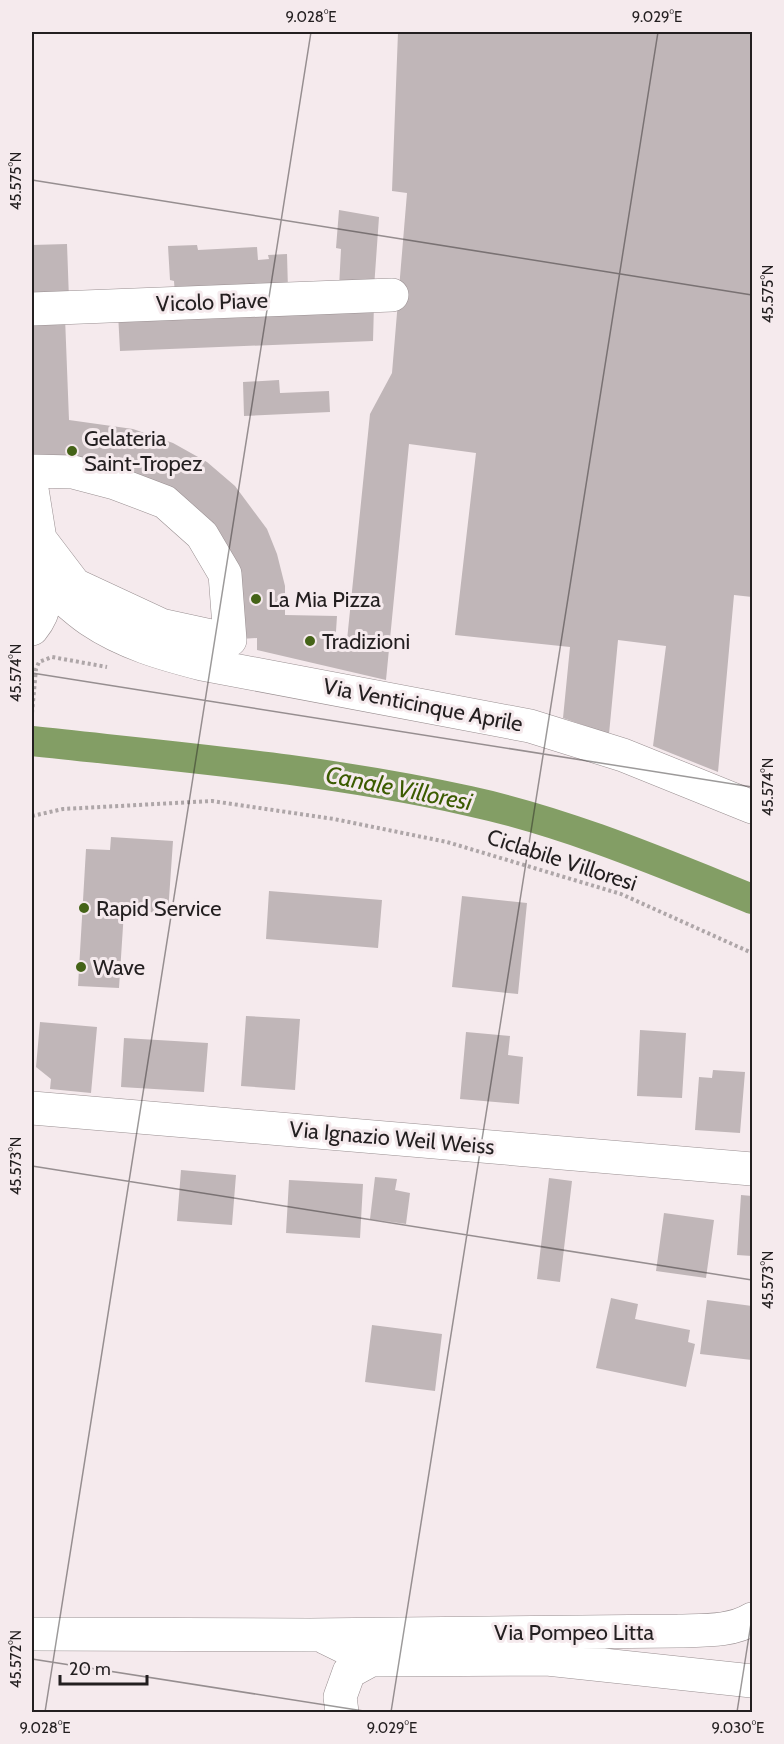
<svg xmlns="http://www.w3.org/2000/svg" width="784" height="1744" font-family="Cabin,sans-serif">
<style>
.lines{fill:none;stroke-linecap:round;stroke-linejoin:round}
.canal{stroke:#839e65;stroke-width:30}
.building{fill:#c0b6b8}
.minor-casing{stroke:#998f91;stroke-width:34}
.path{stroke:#aea6a8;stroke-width:4;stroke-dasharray:3 3;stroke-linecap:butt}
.minor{stroke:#fff;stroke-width:33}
.ticks{fill:none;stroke:#231f20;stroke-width:1.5;stroke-opacity:0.45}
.poi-dot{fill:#446317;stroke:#f5eaed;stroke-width:2}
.labels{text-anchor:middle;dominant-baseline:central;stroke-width:6;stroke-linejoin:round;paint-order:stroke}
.street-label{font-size:22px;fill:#231f20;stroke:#f5eaed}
.poi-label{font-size:22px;fill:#231f20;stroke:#f5eaed;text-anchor:start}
.water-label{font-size:24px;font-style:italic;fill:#3b5b00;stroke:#f5eaed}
.neatline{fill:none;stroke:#231f20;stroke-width:2}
.ticks-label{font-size:15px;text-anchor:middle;fill:#231f20}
</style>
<rect width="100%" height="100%" fill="#f5eaed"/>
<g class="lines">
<path class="canal" d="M32,741C178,757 325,769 469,801C566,822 660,862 752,899"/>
</g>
<path class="building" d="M398,32H752V597L734,595L718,772L653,746L666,646L618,640L609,734L563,718L570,647L455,635L476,453L409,444L386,680L257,650V638L240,639L214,539L32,467V319L65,317L69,420L133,429L173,443L207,462L235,486L267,529L277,554L285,586V615L337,616L335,647L346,650L370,414L392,373L407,193L392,191Z
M339,210L379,217L374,288H339L341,249L336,248Z
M67,244L69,299L32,300V245Z
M197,245L198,250L257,247L258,260L269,259L268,255L287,254L288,290L175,295L174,281L170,280L168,246Z
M374,304L373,341L120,351L118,313Z
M279,380L280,393L329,391L330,412L244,416L243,382Z
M111,837L173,841L168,913L124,911L119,988L78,986L86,849L110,850Z
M269,891L382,900L378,948L266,939Z
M462,896L527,903L518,994L452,987Z
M246,1016L300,1019L295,1090L241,1086Z
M40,1022L97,1027L91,1093L50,1089L51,1079L36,1067Z
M640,1030L686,1033L682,1098L637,1096Z
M466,1032L510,1036L508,1055L523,1057L519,1104L460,1099Z
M124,1038L208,1043L204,1092L121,1087Z
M713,1070L745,1072L740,1133L695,1130L699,1077L712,1078Z
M181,1170L236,1175L232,1225L177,1221Z
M375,1177L397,1179L395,1190L410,1193L406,1224L370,1219Z
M549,1178L572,1181L560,1282L537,1279Z
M289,1180L363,1184L360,1238L286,1233Z
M741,1195L752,1196V1256L737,1255Z
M664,1213L714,1220L706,1278L656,1271Z
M611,1298L638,1304L635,1319L690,1330L688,1342L695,1344L686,1387L596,1368Z
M707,1300L752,1306V1360L700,1354Z
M372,1325L442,1334L435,1391L365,1382Z"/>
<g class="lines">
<defs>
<path id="minor" d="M32,309L392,295
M32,471L73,472L115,483L165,502L202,535L225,574L230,640L161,625L75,585L40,539L32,489
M44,582C59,594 74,609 90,620C124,643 163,654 202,664L530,726L623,755L752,807
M32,629C47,611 50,588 36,568
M32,1108L752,1169
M32,1634L310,1635L678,1631C702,1630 731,1632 752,1619
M326,1638L371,1660L547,1659L752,1681
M342,1712L340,1697L349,1672L371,1660L375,1643"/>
</defs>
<use href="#minor" class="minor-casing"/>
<path class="path" d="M32,713L36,669L39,662L52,657L107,667
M32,816L63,809L212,801L334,819L447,842L621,894L752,953"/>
<use href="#minor" class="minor"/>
</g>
<path class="ticks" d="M32,180L752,295M32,673L752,787M32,1166L752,1280M32,1659L370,1712M45,1712L311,32M391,1712L658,32M737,1712L752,1617"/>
<g class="poi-dot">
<circle cx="72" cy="451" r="6"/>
<circle cx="256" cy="599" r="6"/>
<circle cx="310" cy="641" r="6"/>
<circle cx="84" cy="908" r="6"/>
<circle cx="81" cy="967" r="6"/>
</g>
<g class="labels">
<g class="street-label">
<text transform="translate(212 302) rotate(-2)">Vicolo Piave</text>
<text transform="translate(423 705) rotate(11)">Via Venticinque Aprile</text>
<text transform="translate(562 860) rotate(18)">Ciclabile Villoresi</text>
<text transform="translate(392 1138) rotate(5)">Via Ignazio Weil Weiss</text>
<text x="574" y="1632">Via Pompeo Litta</text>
</g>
<g class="poi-label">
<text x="84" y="438">Gelateria<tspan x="84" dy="25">Saint-Tropez</tspan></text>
<text x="268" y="599">La Mia Pizza</text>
<text x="322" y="641">Tradizioni</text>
<text x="96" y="908">Rapid Service</text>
<text x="93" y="967">Wave</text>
</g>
<g class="water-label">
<text transform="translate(399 788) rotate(11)">Canale Villoresi</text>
</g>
</g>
<rect width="784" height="1744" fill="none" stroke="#f5eaed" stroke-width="66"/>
<path d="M60 1675v9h87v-9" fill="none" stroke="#231f20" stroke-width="3"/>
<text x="69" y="1675" font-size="18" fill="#231f20" stroke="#f5eaed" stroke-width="4.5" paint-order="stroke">20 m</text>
<rect x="33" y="33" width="718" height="1678" class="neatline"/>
<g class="ticks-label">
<text x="311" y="22">9.028°E</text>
<text x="657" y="22">9.029°E</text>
<text transform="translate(16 181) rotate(-90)" y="5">45.575°N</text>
<text transform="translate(768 294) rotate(-90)" y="5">45.575°N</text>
<text transform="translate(16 673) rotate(-90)" y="5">45.574°N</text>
<text transform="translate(768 787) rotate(-90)" y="5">45.574°N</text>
<text transform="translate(16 1166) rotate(-90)" y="5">45.573°N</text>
<text transform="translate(768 1280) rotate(-90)" y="5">45.573°N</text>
<text transform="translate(16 1659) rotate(-90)" y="5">45.572°N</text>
<text x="45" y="1733">9.028°E</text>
<text x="392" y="1733">9.029°E</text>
<text x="738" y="1733">9.030°E</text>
</g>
</svg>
